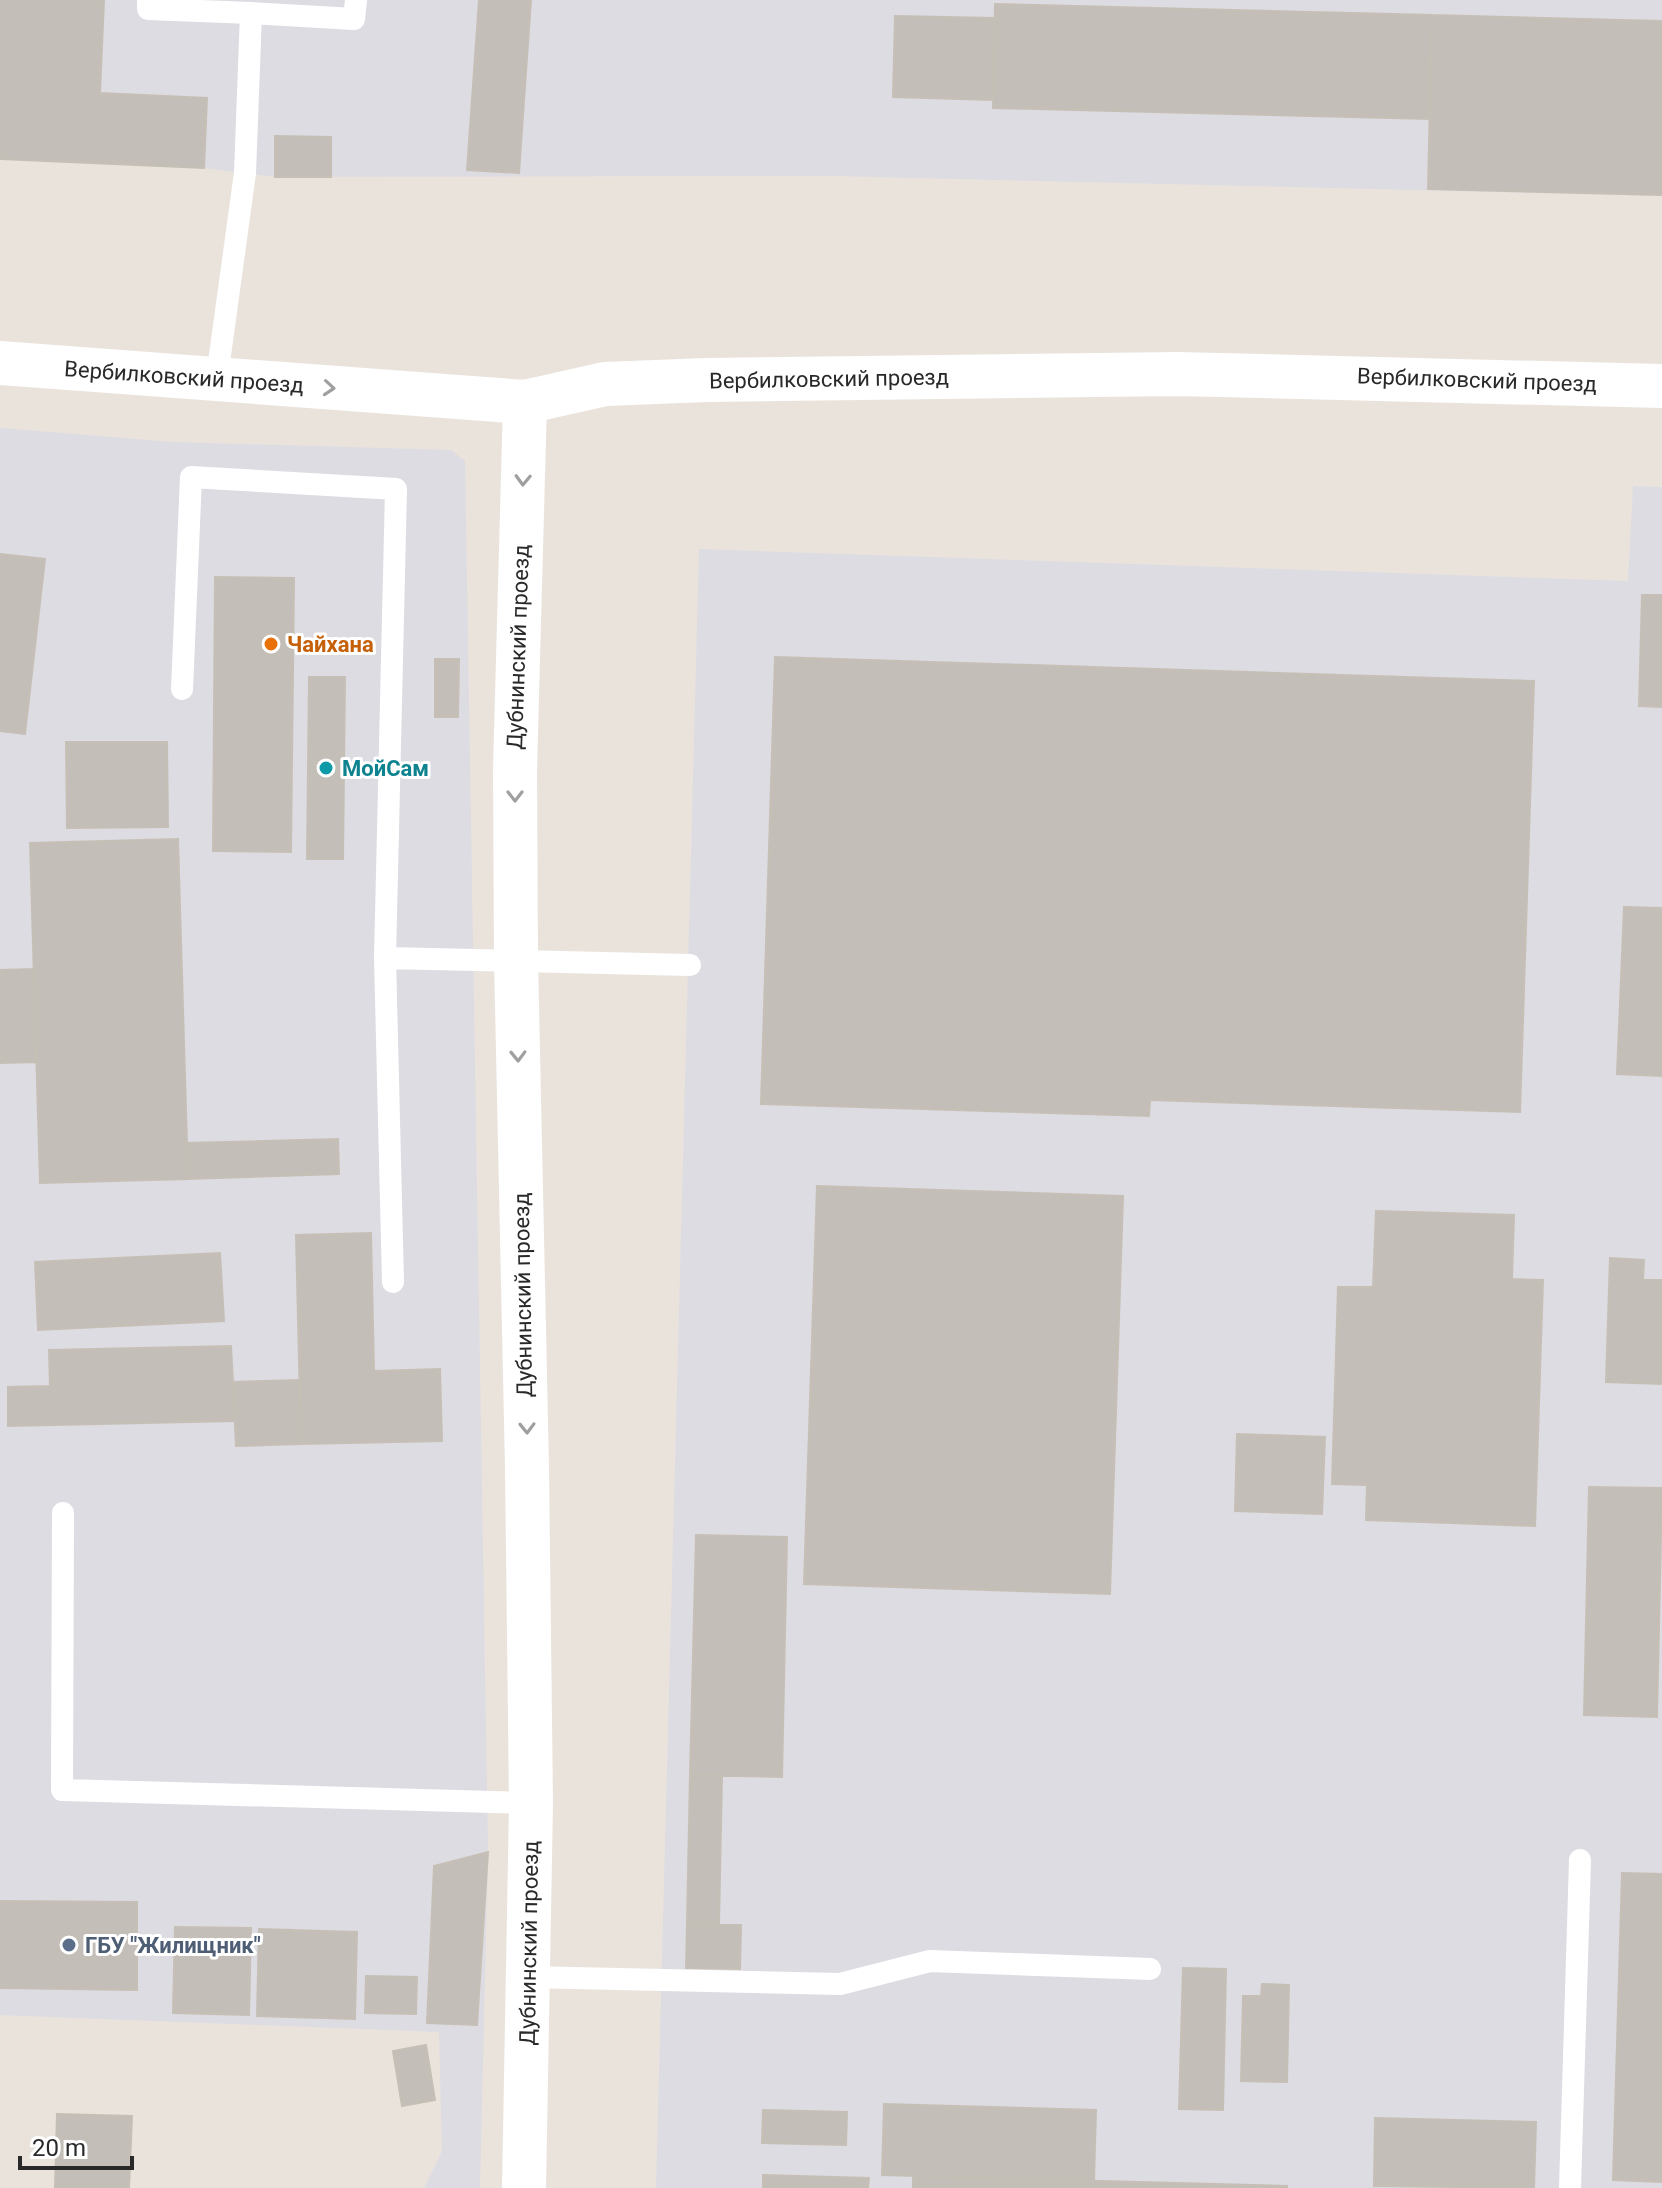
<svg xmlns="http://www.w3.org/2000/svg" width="1662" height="2188" font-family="Roboto,sans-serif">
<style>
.industrial{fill:#dddce3}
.building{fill:#c3beb7;stroke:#c6bfb6;stroke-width:2}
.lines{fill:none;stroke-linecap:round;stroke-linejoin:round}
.lane{stroke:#fff;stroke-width:22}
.secondary{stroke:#fff;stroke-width:44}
.oneway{stroke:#9f9f9f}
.food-dot{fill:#e8710a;stroke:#fff;stroke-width:3}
.culture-dot{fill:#0f9aa8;stroke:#fff;stroke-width:3}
.service-dot{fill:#5c6f8a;stroke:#fff;stroke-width:3}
.labels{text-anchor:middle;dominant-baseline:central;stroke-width:6;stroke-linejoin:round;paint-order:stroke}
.street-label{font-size:22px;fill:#292929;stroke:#fff}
.food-label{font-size:22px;font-weight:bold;fill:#c56008;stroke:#fff;text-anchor:start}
.culture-label{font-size:22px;font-weight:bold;fill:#0d838f;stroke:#fff;text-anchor:start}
.service-label{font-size:22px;font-weight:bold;fill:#4e5e75;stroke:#fff;text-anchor:start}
</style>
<rect width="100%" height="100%" fill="#eae3dc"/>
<path class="industrial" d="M0,0H1662V196L833,176L275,177L204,168L0,159Z
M0,428L172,442L451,450L465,461L488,1852L480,2188H424L442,2151L439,2032L0,2015Z
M1633,486L1662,487V2188H656L699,549L1628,581Z"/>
<path class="building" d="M0,0H104L100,93L207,98L204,168L0,159Z
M479,0H531L519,173L467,170Z
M995,4L1432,15L1430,119L993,108Z
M1432,15L1662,21V195L1428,189Z
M895,16L995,18L993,100L893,97Z
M275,136L331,137V177H275Z
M0,554L45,559L25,734L0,731Z
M215,577L294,578L291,852L213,851Z
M1642,595H1662V707L1639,706Z
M1642,595H1662V707L1639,706Z
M775,657L1534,681L1520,1112L1150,1100L1149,1116L761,1104Z
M435,659H459L458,717H435Z
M309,677H345L343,859H307Z
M66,742H167L168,827L67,828Z
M178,839L188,1179L40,1183L30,843Z
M1624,907L1662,908V1076L1617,1074Z
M34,969L36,1062L0,1063V970Z
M338,1139L339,1174L188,1179L186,1143Z
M817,1186L1123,1196L1110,1594L804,1584Z
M1376,1211L1514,1215L1512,1279L1543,1280L1535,1526L1366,1520L1367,1485L1332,1484L1338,1287H1373Z
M371,1233L374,1371L440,1369L442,1441L301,1444L296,1235Z
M220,1253L224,1321L38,1330L35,1262Z
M1610,1258L1644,1260L1643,1280H1662V1384L1606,1382Z
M1610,1258L1644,1260L1643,1280H1662V1384L1606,1382Z
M231,1346L235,1421L8,1426V1387L50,1386L49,1350Z
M300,1380L301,1444L236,1446L233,1382Z
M1237,1434L1325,1437L1322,1514L1235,1511Z
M1589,1487L1662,1488L1657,1717L1584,1715Z
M696,1535L787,1537L782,1777L690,1775Z
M690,1775L722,1776L719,1924L687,1923Z
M488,1852L477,2025L427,2023L434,1866Z
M1622,1873L1662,1874V2182L1613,2180Z
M1622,1873L1662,1874V2182L1613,2180Z
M0,1901L137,1902V1990L0,1988Z
M687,1923L741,1925L740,1969L686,1968Z
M175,1927L251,1928L249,2015L173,2013Z
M259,1929L357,1932L355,2019L257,2016Z
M1183,1968L1226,1969L1223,2110L1179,2109Z
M366,1976L417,1977L416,2014L365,2013Z
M1262,1984L1289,1985L1287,2082L1241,2081L1243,1996H1261Z
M426,2045L435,2100L402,2106L393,2051Z
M884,2104L1096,2110L1094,2181L882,2175Z
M763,2110L847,2112L846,2145L762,2143Z
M57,2114L132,2116L129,2188H55Z
M1375,2118L1536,2122L1534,2188L1374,2186Z
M763,2175L869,2178L868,2188H763Z
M913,2176L1287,2186V2188H913Z"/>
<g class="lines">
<path class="lane" d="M148,0V9L251,13L245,173L217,377
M251,13L354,19L356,0
M182,689L191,477L396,489L385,958
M393,1282L385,958L690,965
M63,1513L62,1790L531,1803
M528,1977L840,1984L930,1961L1150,1969
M1570,2188L1580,1860"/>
<path class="secondary" d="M0,363L525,402L605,384L706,380L1177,374L1662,386
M524,2188L531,1803L527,1468L516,959L515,770L525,402"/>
</g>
<defs><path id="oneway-chevron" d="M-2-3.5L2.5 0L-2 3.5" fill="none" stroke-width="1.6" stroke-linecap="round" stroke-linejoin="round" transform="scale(2)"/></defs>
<g class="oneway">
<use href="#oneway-chevron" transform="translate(329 388) rotate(5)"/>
<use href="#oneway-chevron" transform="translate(523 480) rotate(92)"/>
<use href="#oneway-chevron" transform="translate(515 796) rotate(90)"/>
<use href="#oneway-chevron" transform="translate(518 1056) rotate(89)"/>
<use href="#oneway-chevron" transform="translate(527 1428) rotate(89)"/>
</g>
<circle class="food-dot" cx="271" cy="644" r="8"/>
<circle class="culture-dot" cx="326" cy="768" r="8"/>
<circle class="service-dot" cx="69" cy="1945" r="8"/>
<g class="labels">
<g class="street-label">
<text transform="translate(184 377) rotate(4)">Вербилковский проезд</text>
<text transform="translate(829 379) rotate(-1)">Вербилковский проезд</text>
<text transform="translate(1477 380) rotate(2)">Вербилковский проезд</text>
<text transform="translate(518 647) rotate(-88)">Дубнинский проезд</text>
<text transform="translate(523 1295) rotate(-91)">Дубнинский проезд</text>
<text transform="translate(529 1943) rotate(-89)">Дубнинский проезд</text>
</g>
<g class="food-label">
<text x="287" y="644">Чайхана</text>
</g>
<g class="culture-label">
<text x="342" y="768">МойСам</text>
</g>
<g class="service-label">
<text x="85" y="1945">ГБУ "Жилищник"</text>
</g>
</g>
<path d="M20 2156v12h112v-12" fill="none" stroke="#292929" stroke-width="4"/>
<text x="32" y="2156" font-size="24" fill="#292929" stroke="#ffffff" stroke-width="6" paint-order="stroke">20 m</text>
</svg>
